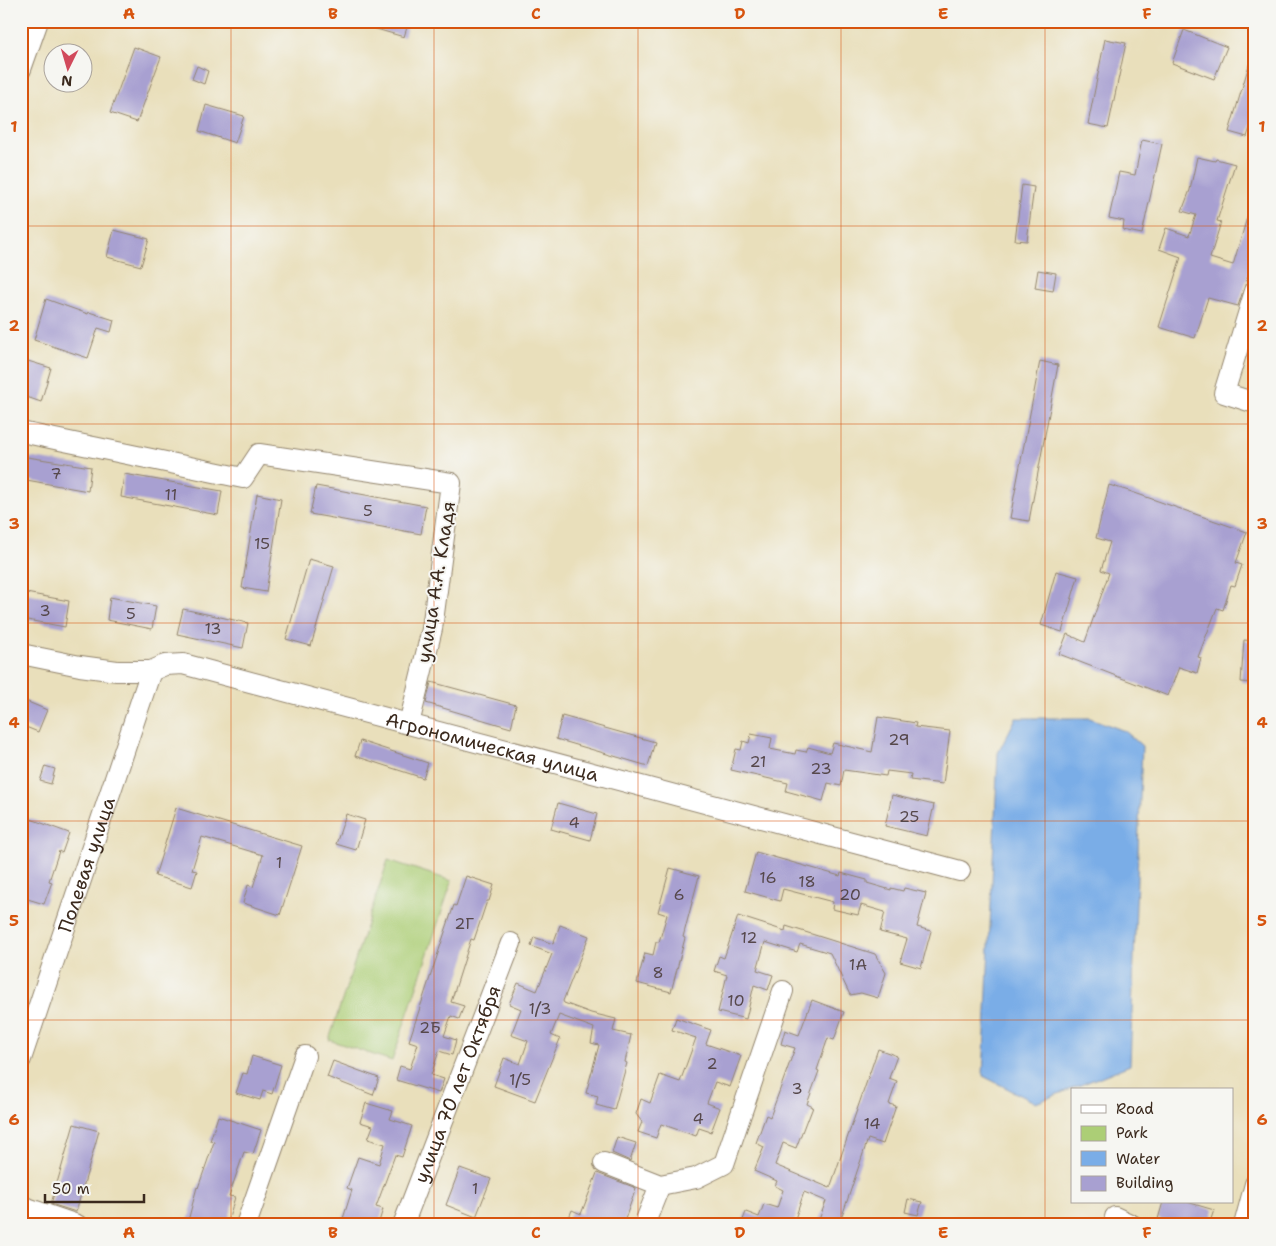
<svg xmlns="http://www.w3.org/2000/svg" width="1276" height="1246" font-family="'Shantell Sans',sans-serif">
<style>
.green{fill:#acce76;stroke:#747c4a}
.water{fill:#7aade7;stroke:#5a6c82}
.building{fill:#a8a0d1}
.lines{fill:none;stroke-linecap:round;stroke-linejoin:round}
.minor-casing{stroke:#92846c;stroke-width:22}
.minor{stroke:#fff;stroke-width:20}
.grid{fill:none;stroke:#d7540e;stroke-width:1;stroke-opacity:0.55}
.labels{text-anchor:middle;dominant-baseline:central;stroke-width:4;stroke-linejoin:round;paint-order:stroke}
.number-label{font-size:16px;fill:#56484b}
.street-label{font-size:19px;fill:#3b2a1e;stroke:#f6f6f2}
.neatline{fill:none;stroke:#d7540e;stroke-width:2}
.grid-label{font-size:16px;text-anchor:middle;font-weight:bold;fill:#d7540e}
</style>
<rect width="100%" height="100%" fill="#f6f6f2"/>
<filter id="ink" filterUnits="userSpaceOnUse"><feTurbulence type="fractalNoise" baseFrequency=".02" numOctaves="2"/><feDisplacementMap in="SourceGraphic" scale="10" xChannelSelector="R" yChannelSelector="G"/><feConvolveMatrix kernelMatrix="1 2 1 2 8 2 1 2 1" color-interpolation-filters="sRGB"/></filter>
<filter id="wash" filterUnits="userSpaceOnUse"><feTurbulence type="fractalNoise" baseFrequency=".0096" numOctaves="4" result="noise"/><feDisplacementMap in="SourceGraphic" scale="20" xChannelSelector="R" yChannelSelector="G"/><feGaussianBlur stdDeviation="1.12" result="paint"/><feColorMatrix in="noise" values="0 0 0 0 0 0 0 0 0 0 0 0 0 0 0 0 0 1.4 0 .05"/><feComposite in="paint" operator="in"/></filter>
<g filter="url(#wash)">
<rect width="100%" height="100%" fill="#e9dfbb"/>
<path class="green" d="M388,860L452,881L392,1061L329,1040Z"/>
<path class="water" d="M1016,718H1090L1125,731L1142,746L1130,1065L1036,1103L983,1076L998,753Z"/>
<g id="blocks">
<path class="building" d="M360,21H409L404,37L359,24Z
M1184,30L1227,47L1214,79L1172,63Z
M1105,39L1126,43L1108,128L1088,124Z
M134,47L161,57L137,122L110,113Z
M1252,55H1255V112L1247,137L1229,132Z
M197,66L208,71L204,84L192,79Z
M206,105L244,116L235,143L199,131Z
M1142,140L1162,144L1142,234L1123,230L1124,221L1109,218L1119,172L1135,175Z
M1197,157L1215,161L1216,159L1235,164L1217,221L1221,222L1210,258L1233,265L1252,201H1255V255L1238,306L1208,298L1195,338L1159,327L1181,257L1159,249L1166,228L1189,236L1196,215L1182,211L1190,190Z
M1022,185L1034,187L1027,241L1015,240Z
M114,230L149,239L141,266L107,257Z
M1038,270L1056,273L1053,291L1035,288Z
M46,299L88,314L89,312L114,320L111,332L98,328L88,358L34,340Z
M28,361L51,368L41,402L21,395V384Z
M1040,361L1058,365L1029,521L1010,518Z
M21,456L91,467L88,491L21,479Z
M124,474L222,491L218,515L121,497Z
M1109,485L1129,491L1247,532L1236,563L1242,565L1235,586L1231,585L1223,610L1217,608L1198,657L1201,658L1197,673L1179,667L1168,696L1059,654L1067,634L1085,642L1109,573L1101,570L1110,542L1096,538Z
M316,486L426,506L421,534L310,514Z
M257,494L281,499L266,592L242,588Z
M309,559L334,566L311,646L286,639Z
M1056,571L1078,577L1062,632L1041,625Z
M26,593L69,601L65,627L22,619Z
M110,597L156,606L152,629L107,620Z
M183,609L248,623L243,648L177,634Z
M1244,640L1255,641V683L1241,682Z
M431,682L516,705L511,728L426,703Z
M21,699L47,710L38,732L21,725Z
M562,716L655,742L648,766L556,739Z
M878,717L916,723L915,727L950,731L943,784L910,780L911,774L887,771L886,776L844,770L841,786L828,783L823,801L786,791L788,783L731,770L736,749L741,750L743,741L749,743L751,734L772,738L770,749L795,754L796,750L806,752L808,747L830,753L833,743L872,752Z
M360,741L428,763L423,778L355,756Z
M45,766L55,769L51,784L40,781Z
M892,795L934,805L927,836L885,826Z
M558,803L597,814L590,840L551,829Z
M176,808L302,846L280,915L243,903L248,885L253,887L263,855L202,837L192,870L197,871L192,887L155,876Z
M346,814L365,820L356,850L336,844Z
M28,818L69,833L62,853L59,851L49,881L52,882L44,904L21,897V851L25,838L21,837Z
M756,852L840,876L841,873L867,880V883L891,890V888L903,891L904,888L926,893L917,927L931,931L921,968L900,962L907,939L880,932L885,912L861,905L858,915L832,909L833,902L783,889L780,901L745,891Z
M670,868L699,876L683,937L685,938L671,992L637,983L645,953L653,955L656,942H659L667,915L658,912Z
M466,876L494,885L489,901H487L474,940L471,939L451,1002L464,1006L459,1019L451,1016L444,1036L456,1040L452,1055L439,1051L431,1075L444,1079L439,1093L396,1080L400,1066L410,1069L418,1044L409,1041L444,935L454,905L456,906Z
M738,916L785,931L786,926L875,954L886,973L878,998L861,993L850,995L830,953L800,944L797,952L765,942L757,970L773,975L768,990L754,985L746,1019L718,1012L727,975L714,971L719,956L724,958Z
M560,925L589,936L563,1001L564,1003L591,1013L616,1019L613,1031L631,1035L625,1062L627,1063L614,1110L596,1105L598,1096L586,1093L599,1045L591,1043L594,1028L559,1015L551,1035L560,1039L535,1101L494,1086L504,1058L520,1064L528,1041L511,1035L521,1009L509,1004L518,983L537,991L552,954L531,946L534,937L553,944Z
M812,1000L844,1012L834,1040L828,1038L817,1070L819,1071L807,1104L813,1107L808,1120L807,1119L796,1148L783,1143L775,1165L830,1188L878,1049L897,1056L889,1078L897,1081L889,1104L896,1106L883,1144L868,1139L839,1225H817L826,1201L804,1192L793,1225H741L746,1212L759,1217L764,1204L777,1208L783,1190L775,1186L777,1181L754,1171L764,1147L756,1143L766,1115L770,1117L795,1048L781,1044L785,1030L799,1035Z
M676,1018L711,1030L706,1044L741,1056L730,1087L715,1082L707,1103L720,1108L711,1132L699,1128L696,1136L661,1124L656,1138L638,1132L642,1122L636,1114L641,1099L650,1103L660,1075L680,1082L696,1038L672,1030Z
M252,1056L281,1065L272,1094L263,1091L260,1100L236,1093L243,1073L247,1074Z
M333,1061L379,1078L373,1095L327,1077Z
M366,1103L393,1111L390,1119L412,1126L402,1157L395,1155L376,1207L383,1209L378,1225H341L352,1190L347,1188L358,1157L379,1164L385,1144L368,1139L373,1126L360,1122Z
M218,1116L261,1130L253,1154L244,1152L229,1196L235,1197L227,1225H203L188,1221L197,1187L198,1188L214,1142L210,1141Z
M74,1124L99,1131L76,1212L51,1204Z
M617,1137L636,1143L630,1161L612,1153Z
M460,1168L491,1179L476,1217L446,1205Z
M597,1173L636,1188L623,1225H566L572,1210L581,1214Z
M908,1199L922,1202L918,1215L905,1212Z
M1163,1202H1187L1214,1210L1209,1225H1180L1158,1219Z"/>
</g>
</g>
<g filter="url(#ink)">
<use href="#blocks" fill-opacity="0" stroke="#92846c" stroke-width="1"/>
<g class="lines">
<defs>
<g id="minor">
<path d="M21,69L38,21"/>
<path d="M1255,291L1224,393L1255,403"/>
<path d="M21,432L243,478L259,454L451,483L432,629L409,724"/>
<path id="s1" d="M21,654L80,666L117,671H151L165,665L183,664L960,871"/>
<path id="s2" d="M21,1059L151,671"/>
<path d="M604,1163L660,1185L696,1178L724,1164L783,991"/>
<path d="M21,1206L77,1225"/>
<path d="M1115,1217L1132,1225"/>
<path d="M246,1225L305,1056"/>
<path id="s3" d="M403,1225L511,943"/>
<path d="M644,1225L660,1185"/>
<path d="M1244,1225L1255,1184"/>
</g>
</defs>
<use href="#minor" class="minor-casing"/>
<use href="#minor" class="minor"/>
</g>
</g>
<path class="grid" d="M231,21V1225M434,21V1225M638,21V1225M841,21V1225M1045,21V1225M21,226H1255M21,424H1255M21,623H1255M21,821H1255M21,1020H1255"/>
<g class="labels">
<g class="number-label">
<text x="56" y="473">7</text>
<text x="171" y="494">11</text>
<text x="368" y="510">5</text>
<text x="262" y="543">15</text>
<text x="45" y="610">3</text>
<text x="131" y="613">5</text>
<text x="213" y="628">13</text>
<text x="899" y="739">29</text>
<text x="758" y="761">21</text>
<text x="821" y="768">23</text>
<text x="909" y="816">25</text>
<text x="574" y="822">4</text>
<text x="279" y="862">1</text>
<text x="768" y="877">16</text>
<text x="807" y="881">18</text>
<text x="679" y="894">6</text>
<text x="850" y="894">20</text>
<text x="464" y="923">2Г</text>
<text x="749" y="937">12</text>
<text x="858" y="964">1А</text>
<text x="658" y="972">8</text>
<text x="736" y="1000">10</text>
<text x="540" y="1008">1/3</text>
<text x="430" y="1027">2Б</text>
<text x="712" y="1063">2</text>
<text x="520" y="1079">1/5</text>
<text x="797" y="1088">3</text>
<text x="698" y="1118">4</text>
<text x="872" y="1123">14</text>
<text x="475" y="1188">1</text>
</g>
<g class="street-label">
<text transform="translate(436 582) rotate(-81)">улица А.А. Кладя</text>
<text stroke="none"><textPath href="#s1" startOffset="485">Агрономическая улица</textPath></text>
<text stroke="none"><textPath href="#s2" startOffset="205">Полевая улица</textPath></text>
<text stroke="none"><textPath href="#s3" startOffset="151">улица 70 лет Октября</textPath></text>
</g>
</g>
<rect width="1276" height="1246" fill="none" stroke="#f6f6f2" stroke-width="55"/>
<rect x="1071" y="1088" width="162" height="115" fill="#f6f6f2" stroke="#aba49d"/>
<rect x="1081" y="1105" width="25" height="8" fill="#ffffff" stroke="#aba49d"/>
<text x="1116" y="1114" font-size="15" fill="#3b2a1e">Road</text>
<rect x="1081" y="1126" width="25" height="15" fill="#acce76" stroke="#aba49d"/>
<text x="1116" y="1138" font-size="15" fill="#3b2a1e">Park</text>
<rect x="1081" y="1151" width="25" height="15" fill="#7aade7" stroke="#aba49d"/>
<text x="1116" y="1164" font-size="15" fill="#3b2a1e">Water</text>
<rect x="1081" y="1176" width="25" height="15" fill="#a8a0d1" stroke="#aba49d"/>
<text x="1116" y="1188" font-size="15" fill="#3b2a1e">Building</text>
<g transform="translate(68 68) rotate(185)"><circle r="24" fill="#f6f6f2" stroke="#aba49d"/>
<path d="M0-4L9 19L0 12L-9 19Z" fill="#d1495b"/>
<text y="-8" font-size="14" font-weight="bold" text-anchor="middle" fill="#3b2a1e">N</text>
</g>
<path d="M45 1194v8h99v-8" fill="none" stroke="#3b2a1e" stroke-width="2.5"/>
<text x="52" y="1194" font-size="15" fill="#3b2a1e" stroke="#f6f6f2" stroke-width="4" paint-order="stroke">50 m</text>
<rect x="28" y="28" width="1220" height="1190" class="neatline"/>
<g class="grid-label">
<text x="129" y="19">A</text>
<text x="333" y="19">B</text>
<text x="536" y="19">C</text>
<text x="740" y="19">D</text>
<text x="943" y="19">E</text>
<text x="1147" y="19">F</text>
<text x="14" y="132">1</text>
<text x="1262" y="132">1</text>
<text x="14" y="331">2</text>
<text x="1262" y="331">2</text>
<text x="14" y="529">3</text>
<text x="1262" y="529">3</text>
<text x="14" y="728">4</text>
<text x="1262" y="728">4</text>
<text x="14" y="926">5</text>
<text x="1262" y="926">5</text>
<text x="14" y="1125">6</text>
<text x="1262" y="1125">6</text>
<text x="129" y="1238">A</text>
<text x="333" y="1238">B</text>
<text x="536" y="1238">C</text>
<text x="740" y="1238">D</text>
<text x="943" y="1238">E</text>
<text x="1147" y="1238">F</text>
</g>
</svg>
